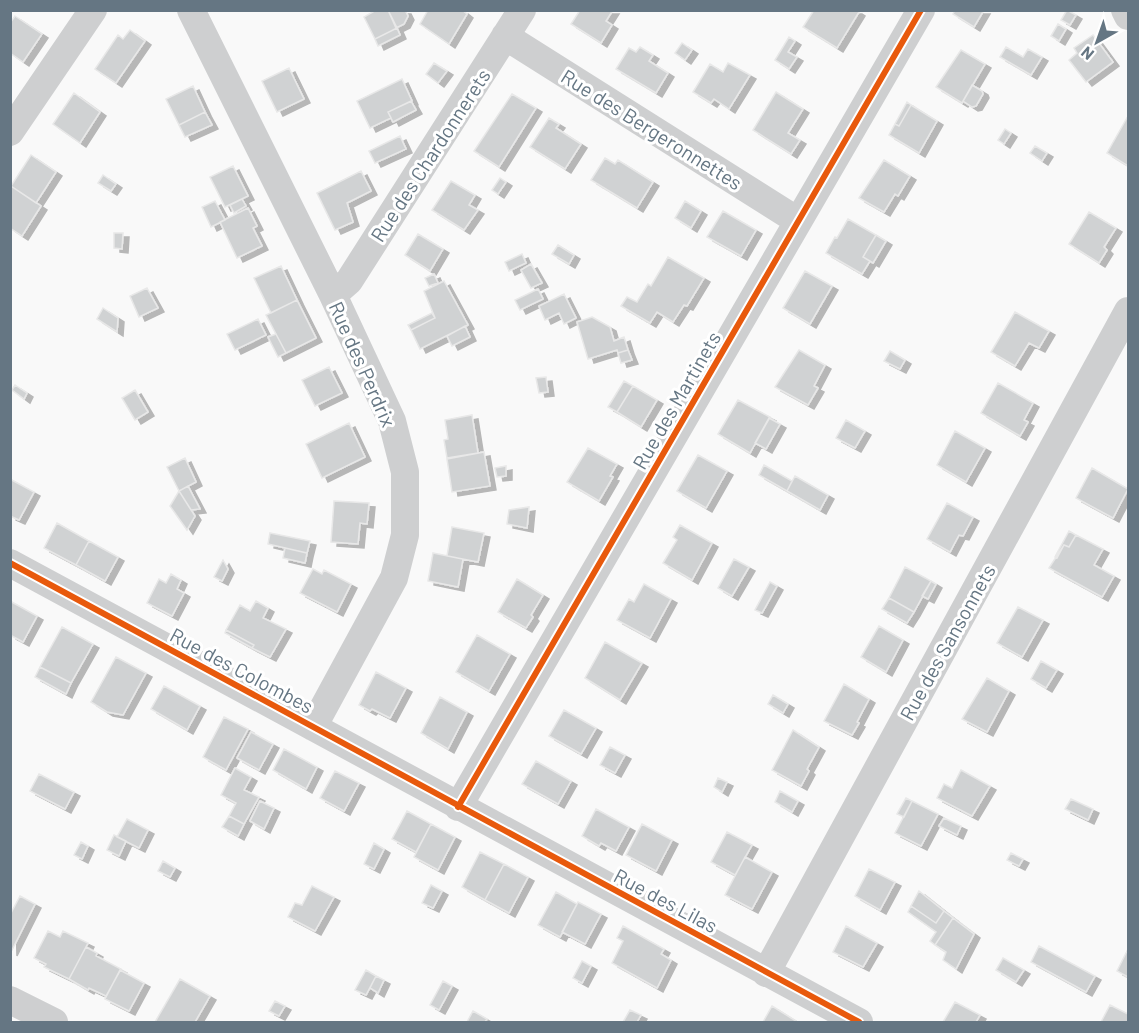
<svg xmlns="http://www.w3.org/2000/svg" width="1139" height="1033" font-family="Barlow,sans-serif">
<style>
.building{fill:#d0d2d3;stroke:#e8e8e8;stroke-width:1.5;filter:url(#shadow)}
.lines{fill:none;stroke-linecap:round;stroke-linejoin:round}
.minor{stroke:#cecfd0;stroke-width:28}
.cycleway-casing{stroke:#fff;stroke-width:10}
.cycleway{stroke:#e8590c;stroke-width:6}
.labels{text-anchor:middle;dominant-baseline:central;stroke-width:6;stroke-linejoin:round;paint-order:stroke}
.street-label{font-size:20px;fill:#657683;stroke:#fff}
</style>
<defs>
<filter id="shadow"><feDropShadow dx="6" dy="4" stdDeviation="0" flood-color="#0004"/></filter>
</defs>
<rect width="100%" height="100%" fill="#f9f9f9"/>
<path class="building" d="M376,10H388L397,28L375,39L364,17Z
M388,10H405L408,16L404,24L396,28Z
M428,10H462L467,14L449,44L420,24Z
M580,10H613L606,21L612,25L601,43L571,24Z
M814,10H856L859,12L837,48L803,27Z
M955,10H984L974,27L953,14Z
M1067,10L1076,15L1070,25L1061,20Z
M15,16L42,34L23,62L10,53V23Z
M1058,24L1066,29L1059,41L1051,36Z
M397,28L400,35L378,46L375,39Z
M130,30L145,41L116,83L95,69L118,35L123,39Z
M1093,35L1113,62L1086,82L1069,60L1077,53L1074,48Z
M789,37L795,41L788,52L797,57L789,69L775,60Z
M682,43L692,50L685,60L675,53Z
M640,47L653,55L649,61L668,73L656,93L616,69L629,48L636,52Z
M1006,47L1023,57L1028,49L1042,57L1031,75L1000,57Z
M961,50L985,64L962,103L936,87Z
M434,63L447,71L438,83L426,74Z
M728,63L750,75L729,109L714,99L711,103L693,92L710,64L723,72Z
M289,68L304,99L277,112L262,81Z
M402,79L412,101L388,112L391,118L370,128L357,101Z
M972,85L982,91L983,94L976,106L972,107L963,101Z
M193,86L205,112L179,125L166,99Z
M776,92L803,109L788,133L800,140L791,154L753,130Z
M74,93L100,112L80,143L53,124Z
M512,94L536,108L499,167L474,151Z
M411,101L416,110L393,122L388,112Z
M907,102L911,105L899,126L895,124Z
M911,105L937,121L919,153L889,135L895,124L899,126Z
M205,112L212,125L185,137L179,125Z
M1128,116V166L1107,153Z
M549,118L559,124L556,128L581,144L565,169L530,147Z
M1005,129L1011,133L1004,144L998,140Z
M400,136L406,149L375,163L369,151Z
M1035,146L1047,153L1042,161L1030,153Z
M31,155L56,172L36,203L11,186Z
M605,158L615,164L618,160L653,182L637,208L591,180Z
M884,160L910,176L898,196L895,194L884,212L859,198Z
M233,166L248,196L225,207L210,177Z
M361,171L371,191L347,203L353,222L335,230L317,193Z
M103,175L116,184L111,191L98,183Z
M500,178L506,182L498,194L492,190Z
M451,181L475,195L469,205L478,210L464,230L432,210Z
M11,186L41,206L22,236L10,228Z
M242,199L246,206L234,213L230,205Z
M215,201L225,220L211,227L202,207Z
M685,201L701,211L691,228L675,218Z
M248,208L257,226L253,228L262,246L237,258L220,222Z
M723,211L756,230L741,256L707,237Z
M1089,212L1116,228L1104,247L1107,250L1099,263L1069,244Z
M848,219L876,235L863,257L870,261L862,274L826,253L835,237L837,238Z
M114,233H123L122,249L114,248Z
M418,234L443,249L430,271L405,255Z
M876,235L886,241L873,263L863,257Z
M558,245L574,255L569,264L552,254Z
M522,254L526,263L509,271L505,262Z
M668,257L704,278L687,306L684,305L673,322L657,312L650,323L621,306L627,297L637,302L648,284L651,286Z
M531,264L542,283L531,288L521,270Z
M281,266L297,300L271,313L254,278Z
M805,271L832,286L810,324L783,308Z
M434,274L438,283L429,286L425,278Z
M444,281L468,325L420,349L411,330L435,318L424,291Z
M147,288L158,308L139,317L130,296Z
M538,289L543,299L520,310L515,300Z
M564,294L576,318L564,324L559,313L545,320L539,306Z
M297,300L316,338L286,353L266,315Z
M103,308L118,318L117,332L97,319Z
M1015,312L1049,331L1039,348L1029,343L1015,366L991,352Z
M432,313L435,318L411,330L408,325Z
M592,317L610,327L614,341L624,337L628,350L618,353L617,350L588,359L577,322Z
M258,319L266,335L235,350L227,334Z
M465,326L470,337L452,346L447,336Z
M276,334L286,353L278,357L268,337Z
M628,350L632,360L621,363L618,353Z
M799,350L825,365L814,386L818,388L808,405L775,387Z
M890,351L905,360L900,369L884,361Z
M329,367L342,393L315,406L302,380Z
M546,377L548,392L539,393L536,378Z
M624,381L633,386L617,412L608,407Z
M998,383L1033,403L1024,420L1028,422L1020,436L981,413Z
M15,385L27,393L24,399L12,390Z
M633,386L657,400L641,427L617,412Z
M135,390L148,412L135,420L122,398Z
M738,400L770,417L750,453L718,434Z
M472,415L478,453L447,458L444,440L448,439L445,420Z
M769,418L780,424L766,449L755,443Z
M846,420L865,431L855,448L836,438Z
M349,423L365,457L322,478L306,444Z
M955,431L985,448L966,482L937,465Z
M588,448L617,464L610,476L613,477L599,501L567,482Z
M484,452L490,486L452,492L447,459Z
M698,455L727,471L706,508L677,491Z
M185,458L196,482L179,491L167,467Z
M764,465L792,481L787,491L759,475Z
M506,466V476L497,477L495,468Z
M1092,468L1128,489L1113,518L1076,498Z
M795,476L828,495L820,510L787,491Z
M10,479L34,492L19,520L10,516Z
M188,486L200,509L191,510L179,491Z
M179,491L195,516L187,530L170,506Z
M334,501L369,503L367,524L360,523L358,544L331,542Z
M947,503L973,517L963,536L959,535L950,552L927,539Z
M529,507L527,528L507,524L509,510Z
M57,523L89,541L76,565L44,548Z
M680,525L712,543L692,580L663,563L677,540L673,537Z
M452,527L484,533L478,562L447,556Z
M1069,531L1076,535L1069,547L1064,545L1057,558L1055,557Z
M270,533L310,541L307,553L268,544Z
M1076,535L1103,549L1094,565L1114,576L1102,597L1049,568L1064,545L1069,547Z
M89,541L118,557L105,581L76,565Z
M285,548L307,553L305,563L283,558Z
M433,553L463,559L458,587L428,581Z
M734,559L749,567L732,596L718,588Z
M223,560L228,569L222,581L214,577Z
M905,567L931,581L914,612L889,598Z
M313,569L322,574L324,570L351,584L337,612L300,593Z
M171,574L181,580L177,589L184,593L172,616L147,603L159,579L166,583Z
M517,579L543,595L531,615L533,617L526,628L498,612Z
M931,581L936,584L928,599L922,596Z
M770,582L777,586L762,613L755,610Z
M644,584L671,599L650,638L617,620L629,599L634,602Z
M889,598L914,612L907,623L882,609Z
M10,601L37,616L23,642L10,635Z
M256,601L268,608L263,618L286,629L270,657L252,648L254,645L226,630L240,605L250,611Z
M1018,607L1043,620L1022,657L997,643Z
M879,626L903,640L886,672L861,657Z
M62,627L93,644L71,683L40,667Z
M226,630L254,645L252,648L225,633Z
M477,635L510,654L489,691L456,672Z
M605,642L642,663L620,700L585,678Z
M116,657L146,673L123,715L107,712L91,702Z
M1041,661L1057,670L1046,688L1031,679Z
M40,667L71,683L66,694L35,677Z
M376,672L406,688L390,718L372,709L370,711L359,705Z
M987,678L1009,691L987,732L962,719Z
M844,684L869,699L857,722L859,723L852,735L824,721Z
M164,686L200,706L187,730L151,709Z
M773,695L788,704L783,713L768,704Z
M440,697L467,712L448,749L421,733Z
M564,710L596,728L581,754L549,736Z
M224,717L248,729L226,770L203,757Z
M793,730L819,747L807,769L809,771L801,786L772,770Z
M251,732L273,744L259,770L237,758Z
M610,747L625,755L615,773L600,765Z
M284,749L317,767L306,789L273,770Z
M536,761L571,781L558,804L522,784Z
M235,768L251,777L244,790L259,797L244,824L229,816L236,803L221,795Z
M961,770L990,786L972,816L937,798L944,784L952,788Z
M335,771L359,783L344,811L320,798Z
M39,774L74,792L65,809L30,791Z
M718,778L727,782L722,792L714,787Z
M780,791L798,801L792,812L775,802Z
M906,798L912,801L904,817L897,814Z
M1071,799L1093,809L1088,820L1065,809Z
M260,801L274,808L264,829L250,821Z
M912,801L938,814L921,846L895,833Z
M596,809L629,827L616,851L601,843L599,846L582,836Z
M407,811L431,824L416,852L392,839Z
M229,816L244,824L238,836L222,827Z
M944,818L961,826L957,835L939,826Z
M127,819L148,830L139,848L117,837Z
M431,824L455,837L438,870L414,857Z
M642,824L672,840L656,871L626,855Z
M727,832L752,845L735,875L711,862Z
M114,835L126,841L119,856L107,850Z
M81,842L88,846L82,859L74,855Z
M374,843L384,849L374,869L364,864Z
M480,852L504,864L485,900L462,887Z
M1011,853L1023,859L1019,866L1007,860Z
M745,857L772,872L752,909L725,895Z
M163,861L175,868L170,877L158,871Z
M504,864L528,877L509,913L485,900Z
M869,869L895,882L880,910L855,896Z
M431,885L442,891L433,908L422,903Z
M312,886L334,897L315,931L288,917L295,903L302,905Z
M919,891L944,911L936,923L911,906Z
M556,892L577,904L560,937L538,925Z
M20,896L35,904L11,952L10,915Z
M578,902L601,914L585,944L562,932Z
M911,906L936,923L944,911L953,918L935,945L930,941L936,932L908,912Z
M953,918L974,934L956,969L943,960L946,952L935,945Z
M623,926L664,949L661,954L671,960L657,988L612,963L623,941L617,938Z
M846,926L877,943L863,967L833,952Z
M48,931L60,937L63,931L88,943L69,979L44,967L46,964L34,958Z
M1039,946L1095,976L1086,992L1031,962Z
M86,947L97,953L96,956L121,969L106,996L89,988L88,990L69,979Z
M1128,949V977L1117,971Z
M1003,958L1024,970L1016,982L996,970Z
M582,961L591,966L582,983L573,978Z
M120,970L144,983L129,1011L105,999Z
M366,970L376,976L366,995L355,990Z
M376,976L384,980L378,993L370,988Z
M180,979L210,996L195,1022H155Z
M443,981L452,986L439,1010L430,1005Z
M275,1001L285,1006L279,1016L269,1011Z
M955,1002L980,1015L976,1022H943Z
M1110,1005L1128,1014V1022H1101Z
M772,1006L796,1021L795,1022H763Z
M630,1010L641,1015L637,1022H623Z
M473,1011L487,1019L485,1022H467Z"/>
<g class="lines">
<path class="minor" d="M191,10L333,295L392,421L405,472V535L394,578L313,727
M1125,10L1128,16
M505,36L798,221
M10,132L93,10
M333,295L349,281L522,10
M10,563L859,1022
M458,807L921,10
M766,973L1128,311
M10,1000L54,1022"/>
<defs>
<path id="cycleway" d="M10,563L859,1022
M458,807L921,10"/>
</defs>
<use href="#cycleway" class="cycleway-casing"/>
<use href="#cycleway" class="cycleway"/>
</g>
<g class="labels">
<g class="street-label">
<text transform="translate(652 129) rotate(32)">Rue des Bergeronnettes</text>
<text transform="translate(430 155) rotate(-57)">Rue des Chardonnerets</text>
<text transform="translate(363 364) rotate(66)">Rue des Perdrix</text>
<text transform="translate(676 400) rotate(-60)">Rue des Martinets</text>
<text transform="translate(947 642) rotate(-61)">Rue des Sansonnets</text>
<text transform="translate(242 670) rotate(28)">Rue des Colombes</text>
<text transform="translate(666 900) rotate(28)">Rue des Lilas</text>
</g>
</g>
<rect width="1139" height="1033" fill="none" stroke="#657683" stroke-width="24"/>
<g transform="translate(1097 42) rotate(220)" stroke="#ffffff" stroke-width="4.5" paint-order="stroke">
<path d="M0-4.5L10 22L0 15L-10 22Z" fill="#657683"/>
<text y="-9" font-size="16" font-weight="bold" text-anchor="middle" fill="#657683">N</text>
</g>
</svg>
